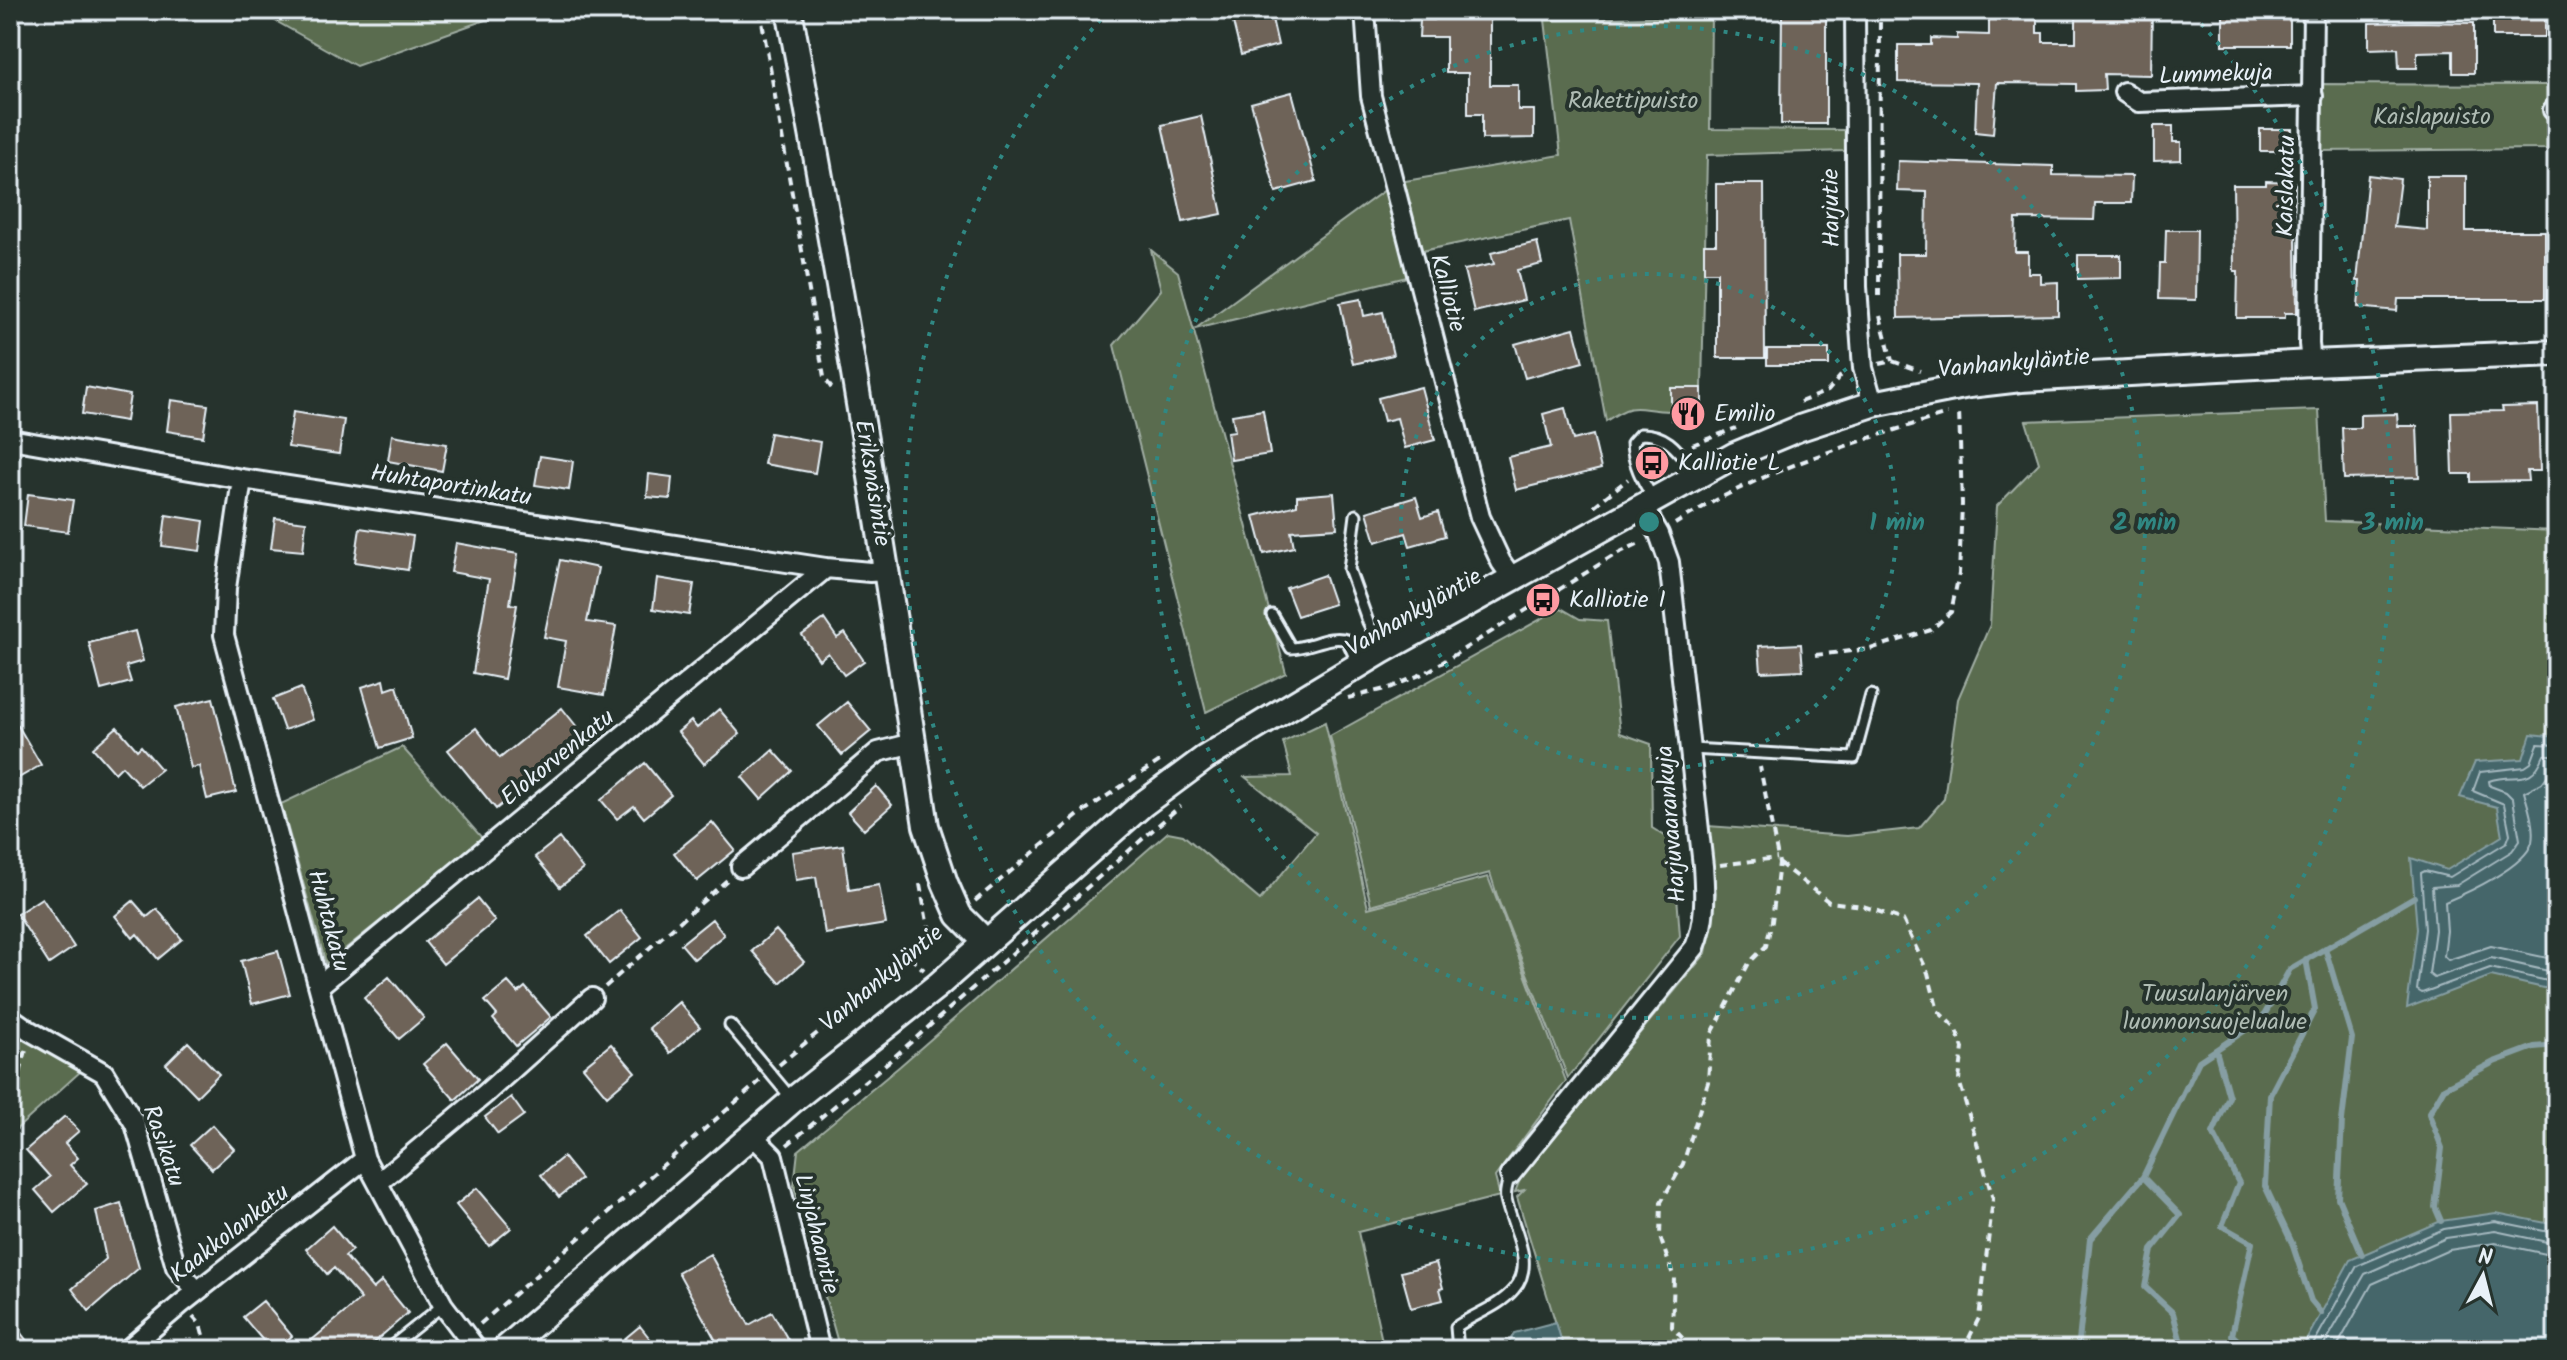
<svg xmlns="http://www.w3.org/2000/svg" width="2567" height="1360" font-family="Kalam,sans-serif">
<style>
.green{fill:#5a6c4f;stroke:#a1aea4;stroke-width:2}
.water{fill:#44666b;stroke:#869ea3;stroke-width:2}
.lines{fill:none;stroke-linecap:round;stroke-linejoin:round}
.shore{stroke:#a6b9c0;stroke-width:2}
.stream{stroke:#869ea3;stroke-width:6}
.building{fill:#6e6358;stroke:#e8f1f8;stroke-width:2}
.service-casing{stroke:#e8f1f8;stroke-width:15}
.minor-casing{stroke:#e8f1f8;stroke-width:24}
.tertiary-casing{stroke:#e8f1f8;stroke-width:30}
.path{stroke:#e8f1f8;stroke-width:4;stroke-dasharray:8 6;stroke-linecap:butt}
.service{stroke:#26332d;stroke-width:9}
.minor{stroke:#26332d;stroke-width:18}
.tertiary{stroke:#26332d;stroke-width:24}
.ring{fill:none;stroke:#308883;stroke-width:4;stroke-dasharray:4 8}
.labels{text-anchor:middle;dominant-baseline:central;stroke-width:8;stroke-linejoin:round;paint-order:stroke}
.street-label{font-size:24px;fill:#e8f1f8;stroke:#26332d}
.park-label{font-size:24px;fill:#afbcb4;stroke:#26332d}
.poi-label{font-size:24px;fill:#e8f1f8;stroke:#26332d;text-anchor:start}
.centre{fill:#308883;stroke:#26332d;stroke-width:4}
.ring-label{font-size:24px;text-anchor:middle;font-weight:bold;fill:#308883;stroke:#26332d;stroke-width:8;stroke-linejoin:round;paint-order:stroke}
</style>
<rect width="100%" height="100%" fill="#26332d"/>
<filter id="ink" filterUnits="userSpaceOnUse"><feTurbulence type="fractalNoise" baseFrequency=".0125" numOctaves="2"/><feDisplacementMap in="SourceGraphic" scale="16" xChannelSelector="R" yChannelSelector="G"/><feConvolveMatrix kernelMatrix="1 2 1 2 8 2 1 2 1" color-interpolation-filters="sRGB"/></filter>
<g filter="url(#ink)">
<path class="green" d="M256,10H513L356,66Z
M1682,10H1711L1710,129L1845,130V151L1707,155L1702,388H1671V411C1637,411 1638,399 1606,421L1569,220L1417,252L1399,182L1561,155L1545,20L1682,16Z
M2318,84L2548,85L2547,149L2317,151Z
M1389,187L1411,276L1195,329Z
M1151,250L1178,272L1286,673L1206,712L1114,345L1161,290Z
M2319,410L2325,521L2557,531V1274L2519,1350H1564L1517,1197L1524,1190L1515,1192L1521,1177L1706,953L1716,893L1708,826L1847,836L1919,828L1944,799L1958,699L1990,625L1997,506L2039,463L2026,421Z
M1561,608L1580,619L1607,621L1620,733L1651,744L1652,828L1673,841L1680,936L1568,1078L1499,902L1490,873L1371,905L1330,736Z
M1325,722L1368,908L1488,877L1566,1081L1495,1177L1500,1196L1358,1232L1384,1350H840L794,1186L798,1151L900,1066L1168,832L1183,835L1260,900L1316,833L1245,777L1292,776L1283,742Z
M402,747L483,839L326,964L281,804Z
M10,1027L80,1072L10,1135Z"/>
<path class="water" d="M2531,734L2557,737V991L2491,976L2407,1008L2417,929L2411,858L2447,870L2502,836L2497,807L2460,797L2475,762L2523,759Z
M2496,1213L2551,1224L2557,1223V1350H2301L2350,1260L2441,1221Z
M1556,1322L1564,1350H1505L1514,1333Z"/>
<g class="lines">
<path class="shore" d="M2557,745L2538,744L2531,763L2525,767L2480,772L2473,791L2504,804L2510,834L2507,842L2450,877L2425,871L2421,873L2425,929L2417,990L2422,993L2490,968L2557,983
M2557,755H2544C2531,788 2516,772 2489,781L2490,786L2506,792L2513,799L2520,840L2512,851L2457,885L2432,887L2435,930L2429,974L2434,978L2491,958L2557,973
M2557,767L2553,768L2542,783L2524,792C2528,806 2535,826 2532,842C2526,866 2467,893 2445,902L2447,931L2444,956L2448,960L2491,946L2557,960
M2310,1350L2357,1266L2444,1229L2495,1221L2549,1232L2557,1231
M2321,1350L2365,1274L2446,1238L2495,1231L2547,1242H2557
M2335,1350L2372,1284L2449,1250L2495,1243L2546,1254H2557"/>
<path class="stream" d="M2325,948L2352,1038L2342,1121L2338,1198L2362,1255
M2306,959L2315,1009L2270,1095L2265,1186L2292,1243L2311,1301L2321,1313
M2216,1050L2229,1097L2213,1133L2239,1183L2222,1226L2252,1243L2232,1335L2249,1350
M2143,1177L2180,1215L2152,1250L2145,1287L2173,1313L2183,1350
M2441,1221L2435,1207L2442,1148L2429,1114L2444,1088L2494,1062L2534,1047L2557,1045
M2078,1350L2090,1239L2143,1177L2199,1061L2262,1019L2290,969L2414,897"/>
</g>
<path class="building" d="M1230,10H1270L1278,45L1241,55Z
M1434,10H1490V85H1518V110H1534V138L1482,139V114H1468V73H1446V37H1419L1420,20H1434Z
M1782,10H1826V124H1781Z
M2152,10L2151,75L2104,74L2105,90L2076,91V84L1997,83L1993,134L1975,132L1977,83L1898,82V45H1931V38L1957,39V34L1989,35V13L2037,14V33H2043V42H2076V11Z
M2493,10H2545V37H2493Z
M2223,14H2290V45H2223Z
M2416,22L2474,23V73H2453V51L2417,52V68H2399L2398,48L2369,49V23Z
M1292,92L1316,181L1276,192L1251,103Z
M1201,116L1222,214L1183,222L1162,125Z
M2154,126H2173V142H2181V160L2154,161Z
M2260,129H2292L2291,151H2260Z
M1898,161L2053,166V175L2132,176L2131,203H2095L2094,220L2016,219L2015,252H2028V273H2040V283L2058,282V315L1898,318L1897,254H1926L1927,192L1897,191Z
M2368,175L2400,179L2394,227L2427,230V176H2466V231H2545V299H2398L2397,311L2358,307L2360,281H2357Z
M2266,181L2295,182L2294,237H2296L2297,313H2285V318H2237L2238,271H2234L2233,185H2266Z
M1716,184H1764L1765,358H1717V272H1704V244H1716Z
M2166,230H2197L2196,300L2159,299L2160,263H2165Z
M1537,242L1542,264L1517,270L1524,300L1474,312L1464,270L1494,264L1491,253Z
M2078,255H2121V278L2078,279Z
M1361,299L1364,316L1383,312L1393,355L1353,364L1340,303Z
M1574,328L1583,362L1525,378L1515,344Z
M1767,349H1829V365H1767Z
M86,387L130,395L126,421L82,414Z
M1421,387L1435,440L1405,448L1397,418L1384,421L1378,398Z
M1671,388H1702V420H1671Z
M171,400L208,405L203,437L167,431Z
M2538,406L2540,471H2527L2528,481L2471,482V474H2453L2451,412L2503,411L2502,407Z
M1565,408L1573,440L1593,435L1601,469L1516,490L1508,457L1551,447L1543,414Z
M1263,410L1270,454L1231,460L1227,432L1235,431L1232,415Z
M293,412L344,420L339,454L288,447Z
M2397,414L2398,426H2417L2419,477L2344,479L2342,428H2360V415Z
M770,433L820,442L815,473L764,464Z
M392,435L447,444L442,471L388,461Z
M540,456L573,461L569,490L535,485Z
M649,474L672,477L670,499L647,497Z
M1334,493L1337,528L1291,531L1294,547L1264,554L1254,516L1297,505V496Z
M28,494L73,500L68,532L24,526Z
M1416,497L1422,517L1438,512L1445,536L1410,546L1406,533L1376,542L1367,512Z
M166,515L204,521L200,551L162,546Z
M275,518L306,522L303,551L271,548Z
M360,528L413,536L408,570L355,562Z
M456,543L518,554L510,604L517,605L504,679L473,673L489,579L451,572Z
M560,560L598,568L587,622L616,626L604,695L558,687L566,641L544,637Z
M1324,575L1334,604L1297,616L1286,588Z
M657,578L694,584L689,615L653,609Z
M824,619L837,638L845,633L864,661L844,675L828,653L819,660L802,635Z
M135,631L143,661L126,666L131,682L101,690L89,643Z
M1801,644L1803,670L1761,672L1759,646Z
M384,680L386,690L397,686L412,738L380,748L362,687Z
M301,688L313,720L284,730L273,699Z
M213,698L236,792L207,799L199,766L191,768L176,707Z
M847,702L871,731L842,755L818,726Z
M562,708L585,737L496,809L448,750L476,728L500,758Z
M719,709L740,734L704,764L678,732L691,721L697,728Z
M10,712L41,765L10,783Z
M117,727L137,750L141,746L161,769L140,786L122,766L115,773L93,748Z
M773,750L792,771L761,799L742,777Z
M645,763L671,795L644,818L634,806L617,819L601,800Z
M876,786L892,805L864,830L848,812Z
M712,822L735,850L697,881L674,853Z
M559,838L583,869L560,887L535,857Z
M843,845L849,890L879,885L886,924L825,934L816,877L796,880L792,852Z
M42,898L74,947L49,964L17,914Z
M477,899L495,921L443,964L425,942Z
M133,901L147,917L157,909L182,939L158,959L137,934L133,938L115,916Z
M620,910L642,937L609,964L587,936Z
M712,919L724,935L694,959L681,944Z
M776,930L804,962L780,983L752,951Z
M278,951L290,994L252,1004L241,961Z
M389,977L424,1018L399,1039L364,998Z
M508,982L518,993L525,987L551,1017L516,1046L493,1019L497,1015L485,1001Z
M679,1002L700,1027L670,1053L649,1028Z
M188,1042L219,1074L197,1096L166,1064Z
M447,1043L478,1079L455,1100L423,1064Z
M611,1044L635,1072L607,1096L583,1067Z
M511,1097L524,1115L498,1134L485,1117Z
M65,1116L79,1131L65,1143L78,1158L70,1165L87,1184L54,1212L35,1190L50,1177L26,1150Z
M212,1125L234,1149L212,1169L190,1145Z
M563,1157L581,1179L559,1197L541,1175Z
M477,1188L511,1228L489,1246L456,1205Z
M121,1203L139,1268L89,1311L72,1289L106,1259L96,1211Z
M332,1226L352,1250L345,1256L373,1289L382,1281L408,1313L365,1350H300L361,1299L334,1268L327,1274L306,1249Z
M710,1254L749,1325L772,1312L794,1350H721L678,1272Z
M1436,1263L1443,1288L1440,1289L1443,1300L1411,1308L1401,1272Z
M263,1301L292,1336L275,1350H271L243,1317Z
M10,1319L34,1350H10Z
M640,1326L659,1350H611Z"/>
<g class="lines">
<defs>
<path id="service" d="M1653,498C1642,480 1633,464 1632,443L1640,434C1668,433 1679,452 1696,473
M1356,515L1349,569L1368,622L1381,648
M1272,615L1291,648C1310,648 1329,634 1347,640L1357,662
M1691,749L1854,758L1871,695
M730,1025L791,1098
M387,1350L443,1305
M1458,1350L1456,1327C1474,1314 1499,1307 1514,1289C1537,1263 1511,1226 1506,1199C1504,1192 1508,1182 1510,1175"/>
<path id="minor" d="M1365,10L1371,96L1480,517L1501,562L1513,579
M1855,10L1857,287L1863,368L1873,404
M2124,92L2139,102L2313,96
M2553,110H2557
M2311,363L2309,344L2313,10
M10,439L242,479L826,568L870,572L886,571
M242,479L226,588L224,635L365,1159L443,1305L477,1350
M741,867L878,752L913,743
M320,985L826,568
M10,1017L30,1031L104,1073L135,1124L176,1267L197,1291
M753,1136L773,1156L820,1350
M1510,1175L1695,947C1706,921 1705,894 1703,866L1669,562L1659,534L1643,506
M378,1183L485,1094L592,998
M127,1350L181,1304L365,1159"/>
<path id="tertiary" d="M789,10C841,281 884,553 926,826L945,883L959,915L986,942
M504,1350L793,1100L938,985L1143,804L1205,758L1382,651L1735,455L1800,428L1873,404L1969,385L2021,379L2311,363L2557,353"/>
</defs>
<use href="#service" class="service-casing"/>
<use href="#minor" class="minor-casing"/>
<use href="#tertiary" class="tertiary-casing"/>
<path class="path" d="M760,10L824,377L834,392
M1879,296L1880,10
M1880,316L1892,361
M1879,364L1892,361L1920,371
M1800,402L1828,391L1844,372
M1692,445L1736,428
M1649,465L1666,456
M1594,506L1628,479
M1675,524C1756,472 1855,442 1947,414
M1815,655L1870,649L1931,630L1951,612L1959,574L1962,504L1959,410
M1348,698L1389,688L1427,672L1616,554L1642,542
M1779,863L1829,902L1863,906L1903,920L1928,973L1938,1011L1955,1028L1963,1048L1959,1080L1993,1199L1979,1318L1963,1350
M1720,865L1777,858
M920,884L927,922L933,936
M975,901L1081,813L1163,759
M910,957L924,970
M605,987L727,880
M779,1065L944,927
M10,1113L26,1050
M787,1145L893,1058L1180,806
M193,1316L200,1324L207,1350
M480,1324L760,1081
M1687,1350L1688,1344L1672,1327L1674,1278L1660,1237L1661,1202L1683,1164L1708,1082L1711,1035L1749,963L1766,946L1772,921L1779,863L1760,767"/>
<use href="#service" class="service"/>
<use href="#minor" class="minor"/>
<use href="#tertiary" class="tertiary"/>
</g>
</g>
<g class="ring">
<circle cx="1649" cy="522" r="248"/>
<circle cx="1649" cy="522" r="496"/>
<path d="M2193 15A744 744 0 1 1 1105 15"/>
</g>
<defs>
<symbol id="restaurant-disc" viewBox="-11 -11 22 22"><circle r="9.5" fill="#ff9aa2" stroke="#26332d"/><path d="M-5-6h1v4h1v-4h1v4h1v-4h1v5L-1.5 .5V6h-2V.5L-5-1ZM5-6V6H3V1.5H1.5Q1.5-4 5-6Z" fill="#111"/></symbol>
<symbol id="bus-disc" viewBox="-11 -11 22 22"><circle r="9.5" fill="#ff9aa2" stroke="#26332d"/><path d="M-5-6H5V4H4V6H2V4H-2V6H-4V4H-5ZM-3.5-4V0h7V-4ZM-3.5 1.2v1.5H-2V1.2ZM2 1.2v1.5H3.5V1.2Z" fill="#111"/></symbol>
</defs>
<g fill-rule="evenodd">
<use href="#restaurant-disc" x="1668" y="394" width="40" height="40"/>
<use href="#bus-disc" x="1632" y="443" width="40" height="40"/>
<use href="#bus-disc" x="1523" y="580" width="40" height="40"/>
</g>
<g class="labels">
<g class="street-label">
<text transform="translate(2216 75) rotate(-2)">Lummekuja</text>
<text transform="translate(2287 186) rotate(-89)">Kaislakatu</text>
<text transform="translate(1832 208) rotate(-91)">Harjutie</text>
<text transform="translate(1447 293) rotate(75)">Kalliotie</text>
<text transform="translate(2014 364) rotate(-5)">Vanhankyläntie</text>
<text transform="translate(872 483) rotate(81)">Eriksnäsintie</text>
<text transform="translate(451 486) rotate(9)">Huhtaportinkatu</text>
<text transform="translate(1414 613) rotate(-30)">Vanhankyläntie</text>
<text transform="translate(558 758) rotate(-39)">Elokorvenkatu</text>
<text transform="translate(1672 824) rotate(-95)">Harjuvaarankuja</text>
<text transform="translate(328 921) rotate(75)">Huhtakatu</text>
<text transform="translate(882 979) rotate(-40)">Vanhankyläntie</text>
<text transform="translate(163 1146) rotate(71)">Rasikatu</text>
<text transform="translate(230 1234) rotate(-38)">Kaakkolankatu</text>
<text transform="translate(816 1234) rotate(76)">Linjahaantie</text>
</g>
<g class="park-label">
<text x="1633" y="101">Rakettipuisto</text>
<text x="2432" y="117">Kaislapuisto</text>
<text x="2215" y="994">Tuusulanjärven<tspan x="2215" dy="28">luonnonsuojelualue</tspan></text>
</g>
<g class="poi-label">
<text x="1714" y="414">Emilio</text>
<text x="1678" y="463">Kalliotie L</text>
<text x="1569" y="600">Kalliotie I</text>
</g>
</g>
<circle cx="1649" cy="522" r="12" class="centre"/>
<g class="ring-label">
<text x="1897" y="530">1 min</text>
<text x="2145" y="530">2 min</text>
<text x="2393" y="530">3 min</text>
</g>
<rect width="2567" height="1360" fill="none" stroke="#26332d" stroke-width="40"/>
<rect x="20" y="20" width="2527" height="1320" fill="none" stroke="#e8f1f8" stroke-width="3" filter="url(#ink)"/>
<g transform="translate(2483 1276) rotate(7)" stroke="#26332d" stroke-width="6" paint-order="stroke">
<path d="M0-6L14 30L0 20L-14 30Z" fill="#e8f1f8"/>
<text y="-12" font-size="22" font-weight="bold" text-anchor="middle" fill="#e8f1f8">N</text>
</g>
</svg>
